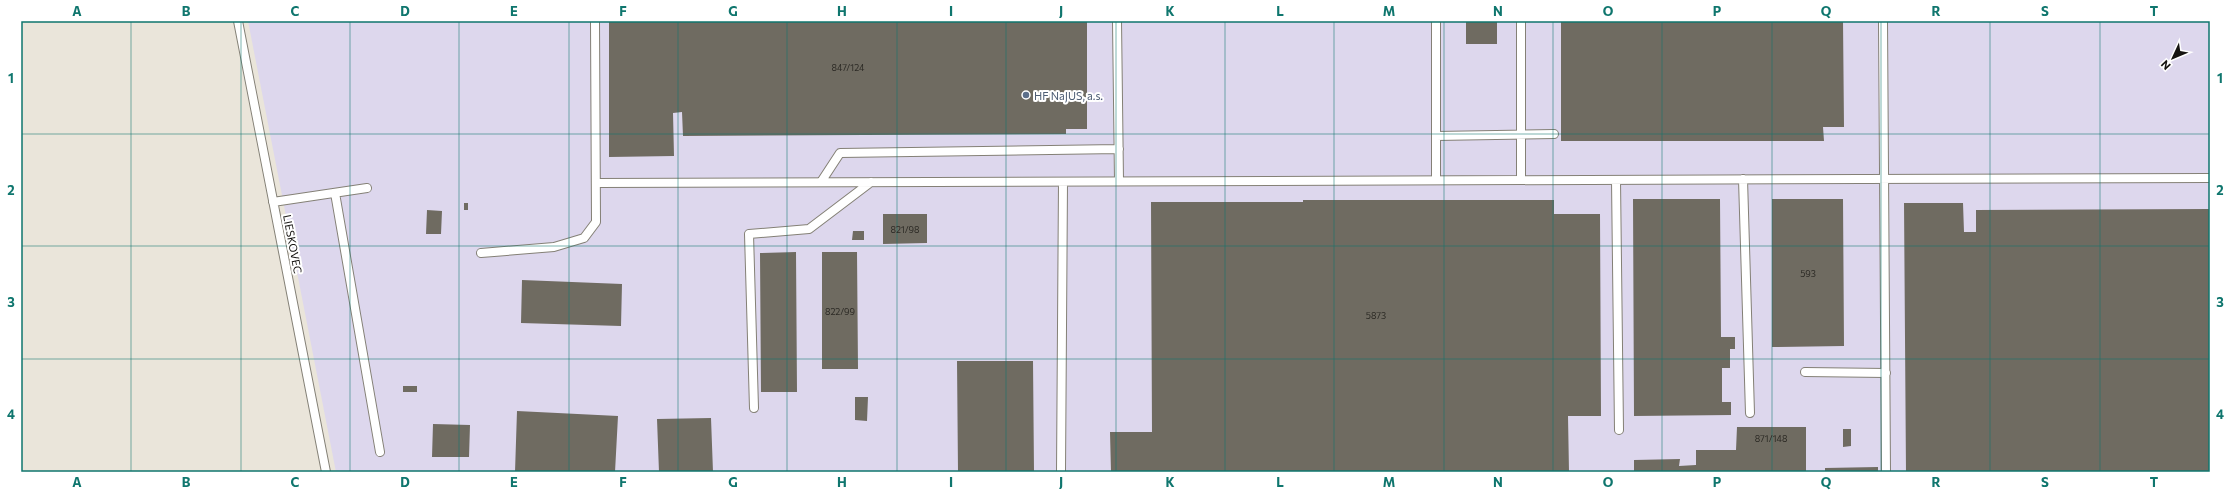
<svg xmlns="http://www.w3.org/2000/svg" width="2231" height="493" font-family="Commissioner,sans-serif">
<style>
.industrial{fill:#ddd7ed}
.building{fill:#6f6b61}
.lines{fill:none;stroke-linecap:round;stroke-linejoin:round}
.lane-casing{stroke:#848076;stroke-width:10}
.lane{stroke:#fff;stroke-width:8}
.grid{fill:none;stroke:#0f766e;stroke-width:1;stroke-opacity:0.55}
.service-dot{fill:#5c6f8a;stroke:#fff;stroke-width:1.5}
.labels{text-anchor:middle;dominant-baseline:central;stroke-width:4;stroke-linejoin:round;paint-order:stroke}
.number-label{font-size:9px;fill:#2c2a25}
.service-label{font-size:11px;fill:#4e5e75;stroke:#fff;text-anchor:start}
.street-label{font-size:11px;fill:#161411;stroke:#fff}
.neatline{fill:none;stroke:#0f766e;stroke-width:1.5}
.grid-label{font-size:13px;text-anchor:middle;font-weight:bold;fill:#0f766e}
</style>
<rect width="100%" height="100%" fill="#eae5da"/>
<path class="industrial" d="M248,21H2210V472H336Z"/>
<path class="building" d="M609,21H1087V129H1066V134L683,136L682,112L673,113L674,156L609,157Z
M1466,21H1497V44H1466Z
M1561,21H1843L1844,127H1823L1824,141H1561Z
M1633,199H1720L1721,337H1735V349H1730V368H1722V402H1731V415L1634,416Z
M1772,199H1843L1844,346L1772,347Z
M1303,200H1554V214H1600L1601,416H1568L1569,472H1111L1110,432H1152L1151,202H1303Z
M464,203H468V210H464Z
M1904,203H1963L1964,232H1976V210L2210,209V472H1906Z
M427,210L442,211L441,234H426Z
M883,214H927V243L883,244Z
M853,231H864V240H852Z
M796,252L797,392H761L760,253Z
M822,252H857L858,369H822Z
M522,280L622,284L621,326L521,323Z
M957,361H1033L1034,472H958Z
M403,386H417V392H403Z
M855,397H868L867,421L855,420Z
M517,411L618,416L615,472H515Z
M711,418L713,472H659L657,419Z
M433,424L470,425L469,457H432Z
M1737,427H1806V472H1634V460L1680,459L1679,466L1696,465V450H1736Z
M1843,429H1851V446L1843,447Z
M1878,467V472H1825V468Z"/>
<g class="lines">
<defs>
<path id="lane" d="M238,21L326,472
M1117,21L1119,181
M1436,21V180
M1521,21V180
M1883,21L1886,472
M1436,136L1554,134
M1743,179L1750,413
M1616,180L1619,430
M821,182L840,153L1119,149
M596,183L2210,178
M335,193L380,452
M273,202L367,188
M481,253L554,247L584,238L596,222L595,21
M1805,372L1886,373
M754,408L749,234L809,229L871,182
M1061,472L1063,182"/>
</defs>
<use href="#lane" class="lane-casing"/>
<use href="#lane" class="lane"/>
</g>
<path class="grid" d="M131,21V472M241,21V472M350,21V472M459,21V472M569,21V472M678,21V472M787,21V472M897,21V472M1006,21V472M1116,21V472M1225,21V472M1334,21V472M1444,21V472M1553,21V472M1662,21V472M1772,21V472M1881,21V472M1990,21V472M2100,21V472M21,134H2210M21,246H2210M21,359H2210"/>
<circle class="service-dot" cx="1026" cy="95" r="4"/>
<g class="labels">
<g class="number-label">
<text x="848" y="67">847/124</text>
<text x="905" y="229">821/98</text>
<text x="1808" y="273">593</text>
<text x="840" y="311">822/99</text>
<text x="1376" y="315">5873</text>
<text x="1771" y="438">871/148</text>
</g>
<g class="service-label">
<text x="1034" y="95">HF NaJUS, a.s.</text>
</g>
<g class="street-label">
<text transform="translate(293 244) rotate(79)">LIESKOVEC</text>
</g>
</g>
<rect width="2231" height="493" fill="none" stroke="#ffffff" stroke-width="44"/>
<g transform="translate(2173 58) rotate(226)" stroke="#ffffff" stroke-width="3" paint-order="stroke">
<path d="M0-3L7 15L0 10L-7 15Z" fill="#161411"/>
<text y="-6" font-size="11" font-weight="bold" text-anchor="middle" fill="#161411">N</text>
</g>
<rect x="22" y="22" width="2187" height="449" class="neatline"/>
<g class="grid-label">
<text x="77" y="16">A</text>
<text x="186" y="16">B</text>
<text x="295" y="16">C</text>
<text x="405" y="16">D</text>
<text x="514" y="16">E</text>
<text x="623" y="16">F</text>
<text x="733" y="16">G</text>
<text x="842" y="16">H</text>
<text x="951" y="16">I</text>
<text x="1061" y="16">J</text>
<text x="1170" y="16">K</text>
<text x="1280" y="16">L</text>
<text x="1389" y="16">M</text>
<text x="1498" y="16">N</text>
<text x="1608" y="16">O</text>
<text x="1717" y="16">P</text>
<text x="1826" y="16">Q</text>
<text x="1936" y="16">R</text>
<text x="2045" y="16">S</text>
<text x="2154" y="16">T</text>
<text x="11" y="83">1</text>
<text x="2220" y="83">1</text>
<text x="11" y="195">2</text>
<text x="2220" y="195">2</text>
<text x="11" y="307">3</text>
<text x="2220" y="307">3</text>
<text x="11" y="419">4</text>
<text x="2220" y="419">4</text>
<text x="77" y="487">A</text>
<text x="186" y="487">B</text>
<text x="295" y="487">C</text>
<text x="405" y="487">D</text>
<text x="514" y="487">E</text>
<text x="623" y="487">F</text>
<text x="733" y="487">G</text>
<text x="842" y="487">H</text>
<text x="951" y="487">I</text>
<text x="1061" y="487">J</text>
<text x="1170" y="487">K</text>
<text x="1280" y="487">L</text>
<text x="1389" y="487">M</text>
<text x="1498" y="487">N</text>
<text x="1608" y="487">O</text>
<text x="1717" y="487">P</text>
<text x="1826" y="487">Q</text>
<text x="1936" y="487">R</text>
<text x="2045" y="487">S</text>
<text x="2154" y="487">T</text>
</g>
</svg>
